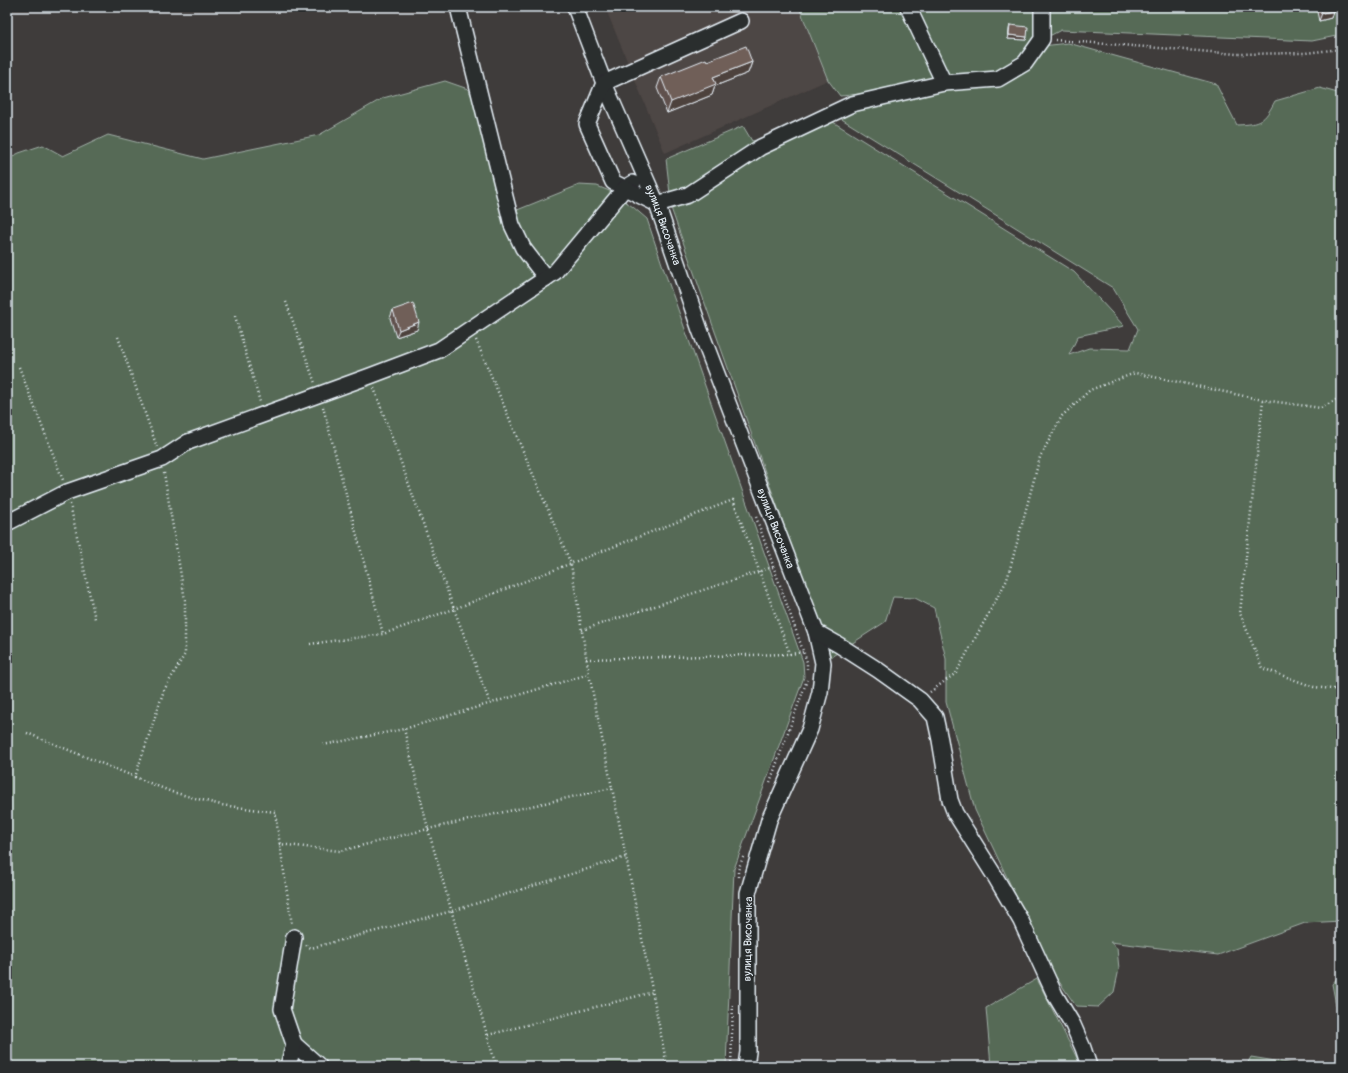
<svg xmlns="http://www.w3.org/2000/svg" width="1348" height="1073" font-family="Pangolin,sans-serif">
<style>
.built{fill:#4e4644}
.green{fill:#576b56;stroke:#a0aea7}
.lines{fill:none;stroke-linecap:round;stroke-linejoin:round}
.minor-casing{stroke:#e8f1f8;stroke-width:18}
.path{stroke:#e8f1f8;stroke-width:2.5;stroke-dasharray:1 3;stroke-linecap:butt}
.minor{stroke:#2a2d2e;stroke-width:15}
.wall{fill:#60514d;stroke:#e8f1f8}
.shaded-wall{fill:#4e423e;stroke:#e8f1f8}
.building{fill:#705e59;stroke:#e8f1f8}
.labels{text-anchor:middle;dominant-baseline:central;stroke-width:3;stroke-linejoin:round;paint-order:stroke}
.street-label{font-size:11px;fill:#e8f1f8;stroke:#2a2d2e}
</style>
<rect width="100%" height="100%" fill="#3f3c3b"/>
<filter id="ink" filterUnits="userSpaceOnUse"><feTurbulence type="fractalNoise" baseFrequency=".025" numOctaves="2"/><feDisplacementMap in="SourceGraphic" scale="8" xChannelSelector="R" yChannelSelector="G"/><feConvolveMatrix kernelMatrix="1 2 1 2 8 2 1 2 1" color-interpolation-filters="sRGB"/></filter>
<g filter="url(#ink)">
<path class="built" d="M605,7H799L828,80L665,153Z"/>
<path class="green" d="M799,7H1341V35L1312,41L1061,30L1026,48L1068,43L1216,84L1237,125C1260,124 1264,122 1275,101L1320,88L1341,94V921L1305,923L1218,955L1110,942L1117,948L1119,969L1114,992L1098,1007L1076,1006L1051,970L975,810L946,702V659L934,608L915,598L893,597L885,622L831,657L672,211L666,159L743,126L752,141L833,122L1074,272L1124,326L1078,336L1069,355L1089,348L1130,349L1138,329L1113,288L840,118L872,103L941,87L840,96L828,80Z
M445,81L468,89L479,110L505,205L500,217L579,185L597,186L612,192L633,207L647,219L664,270L803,662L804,677L734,869L726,1066H7V159L19,153L43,145L63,156L108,135L203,159L319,135L383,98Z
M1341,974V1005H1336L1332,984Z
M1037,979L1081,1066H991L986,1008Z
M1251,1057L1306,1066H1246Z"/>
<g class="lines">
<defs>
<g id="minor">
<path d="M458,7L512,225L523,248L546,278"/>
<path id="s1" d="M575,7L604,83L657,204L700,330L816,632L823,663L820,692L810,729L769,820L748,893V1052L746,1066"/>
<path d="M908,7L944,83"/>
<path d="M633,183L625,188L613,182L587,124L604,83L741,21"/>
<path d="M7,523L67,492L162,459L188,442L370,376L439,350L555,272L625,188L657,204L688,195L761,147L852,104L944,83L998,79L1025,63L1042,39V7"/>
<path d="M816,632L839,645L878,670L920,700L935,717L940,740L950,800L955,813L996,878L1021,921L1055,995L1073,1025L1083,1048L1089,1066"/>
<path d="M294,1044L319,1066"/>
<path d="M288,1066L294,1044L282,1009L294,937"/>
</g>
</defs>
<use href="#minor" class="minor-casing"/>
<path class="path" d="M1055,40L1237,54L1305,53L1341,49
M286,302L315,383
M235,316L260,402
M118,337L157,447
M476,340L571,564L589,674L626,857L667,1066
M19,367L63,480
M374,388L454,609L490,703
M1263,400L1240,613L1262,668L1314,687L1341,690
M323,407L383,634
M164,473L185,600V654L164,690L135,777L172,792L221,805L275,812L292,925
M70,504L95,619
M756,517L807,662V669
M582,630L773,567
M310,644L383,634L454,609L733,500L790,654
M586,659L790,654L804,652
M930,692L956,673L1007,580L1040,457L1062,416L1090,390L1135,373L1263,400L1321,408L1341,397
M404,729L428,829L496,1066
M27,733L135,777
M323,745L404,729L589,674
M770,782L807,680
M279,844L340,851L428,829L612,788
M738,877V870L744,855
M306,945L311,948L452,911L626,857
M488,1035L653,992
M731,1066L733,1003"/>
<use href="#minor" class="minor"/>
</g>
<path class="wall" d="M1316,7H1333V11L1331,18L1319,21Z
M1010,25L1027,37L1026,40L1008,39L1009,29Z
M707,61L752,62L748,73L715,86L712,95L667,113L657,88L661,77Z
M393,310L417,330L396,337L390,318Z"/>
<path class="shaded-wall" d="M1333,11L1331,18L1319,21L1322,13Z
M1009,35L1027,37L1026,40L1008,39Z
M752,62L748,73L715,86L712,95L667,113L671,102L713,77Z
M419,322L417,330L396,337L399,330Z"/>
<path class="building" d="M1321,7H1333V11L1322,13Z
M1010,25L1028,27L1027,37L1009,35Z
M746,46L752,62L713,77L716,84L671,102L661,77L706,59L707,61Z
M413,303L419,322L399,330L393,310Z"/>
</g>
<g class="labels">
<g class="street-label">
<text stroke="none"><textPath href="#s1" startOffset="235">вулиця Височанка</textPath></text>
<text stroke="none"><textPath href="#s1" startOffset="559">вулиця Височанка</textPath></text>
<text transform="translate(748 939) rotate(-89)">вулиця Височанка</text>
</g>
</g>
<rect width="1348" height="1073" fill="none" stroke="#2a2d2e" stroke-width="24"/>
<rect x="12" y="12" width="1324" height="1049" fill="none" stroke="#e8f1f8" stroke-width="1.5" filter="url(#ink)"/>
</svg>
